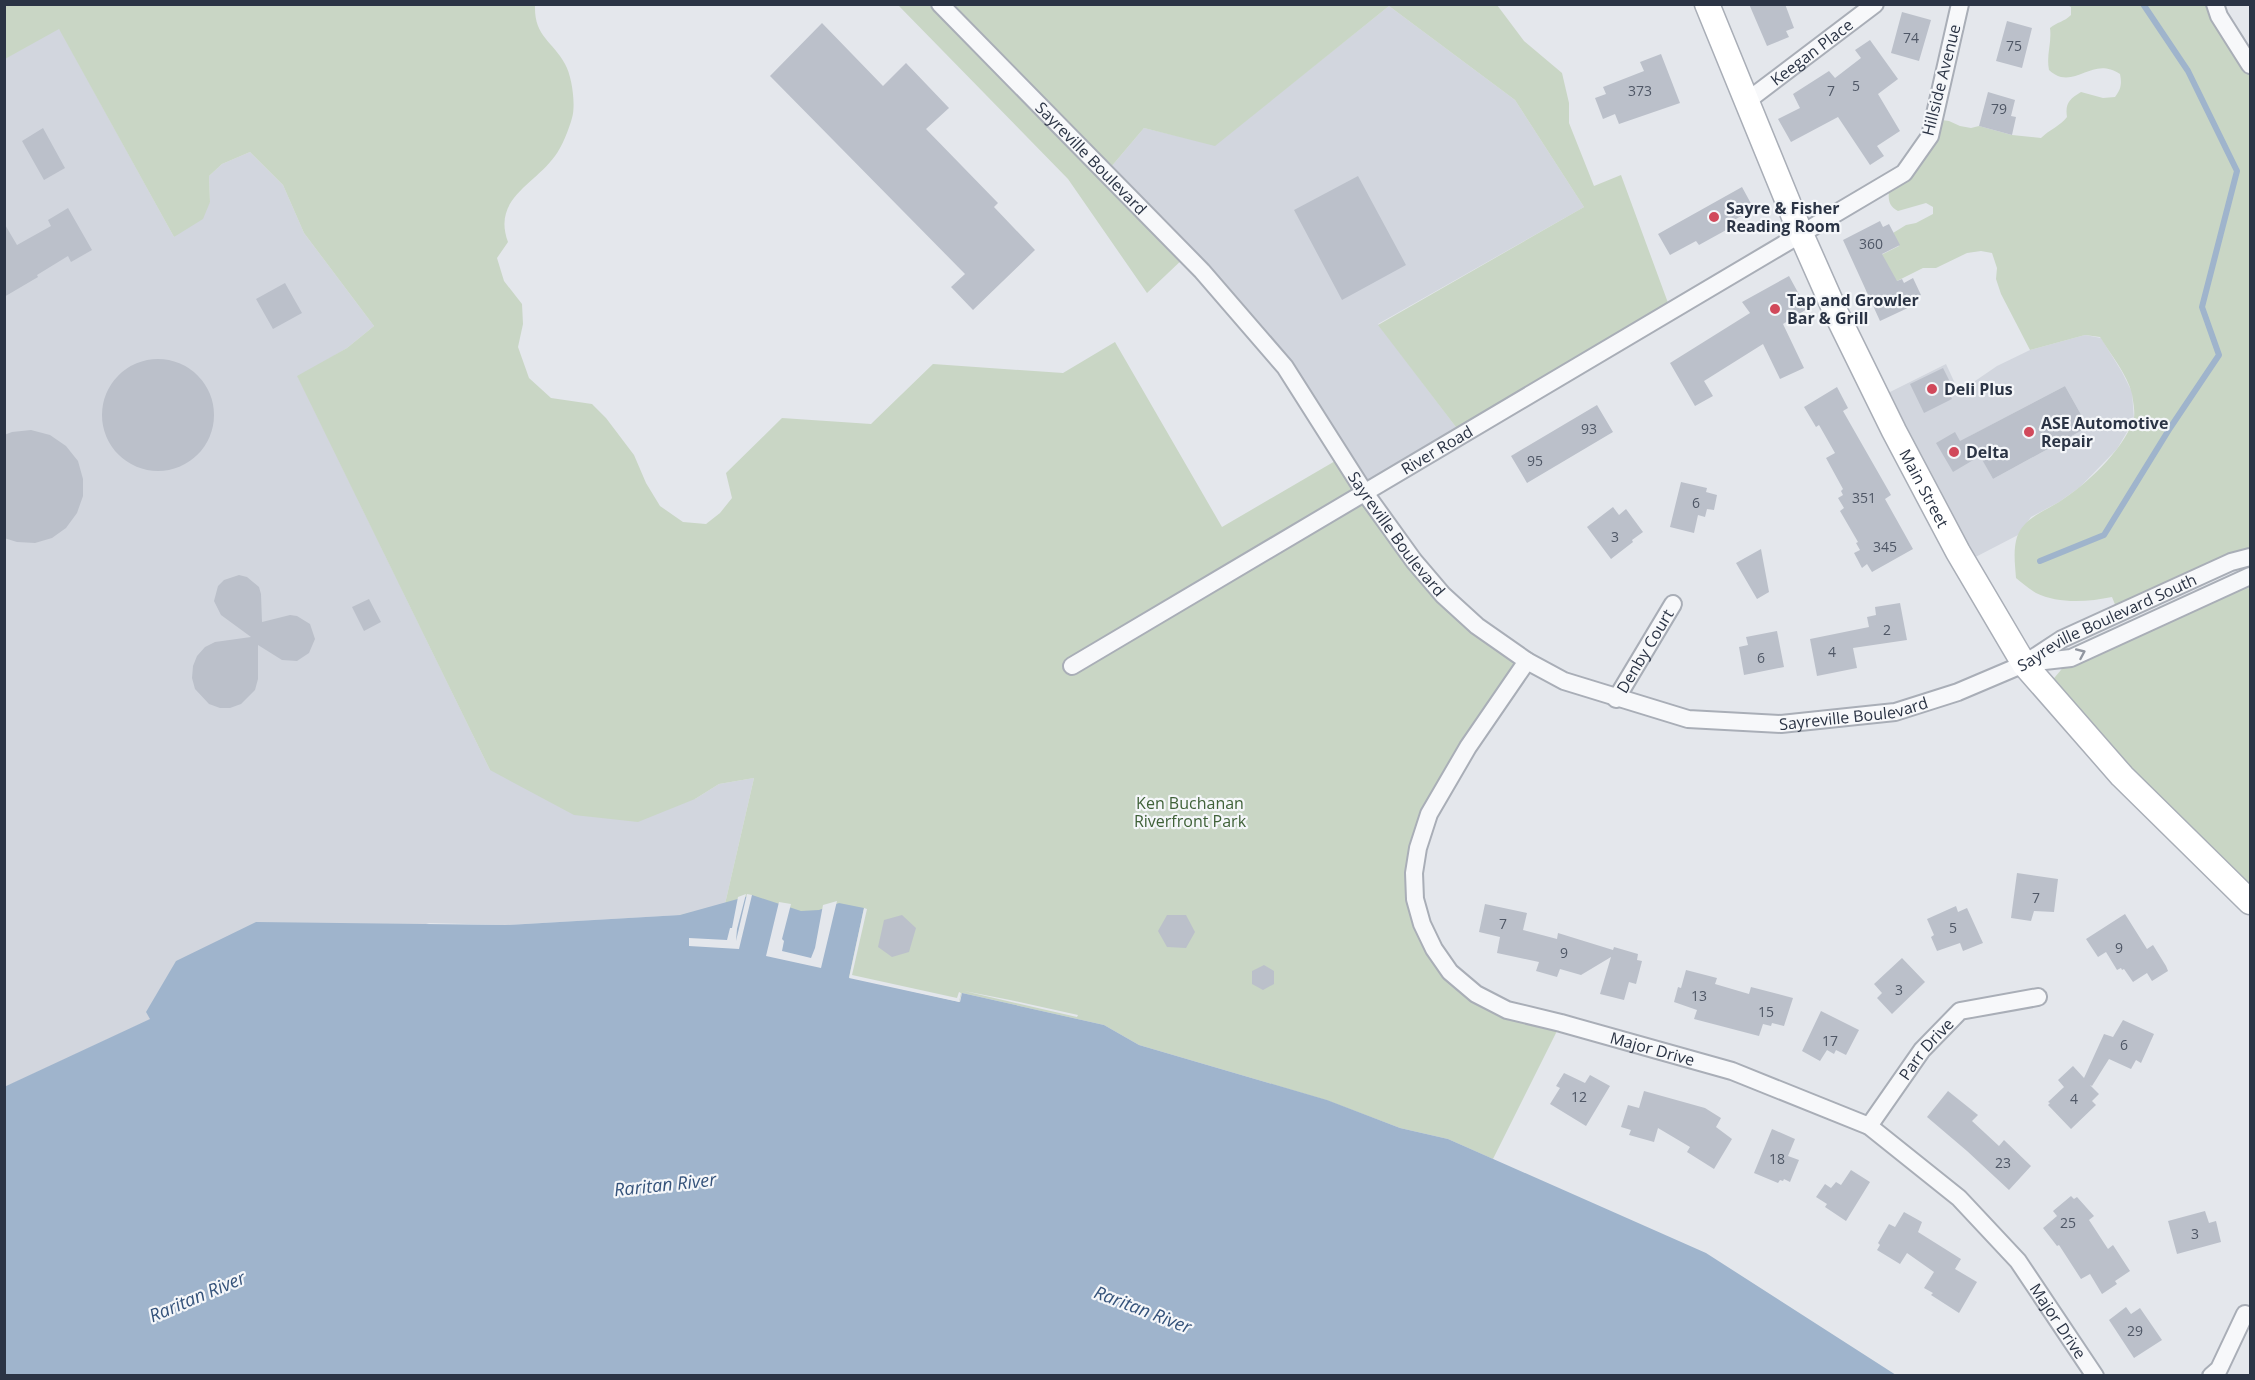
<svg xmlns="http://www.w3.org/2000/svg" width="2255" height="1380" font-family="'Open Sans',sans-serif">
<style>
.built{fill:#d2d6de;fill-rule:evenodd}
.green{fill:#c9d6c5}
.water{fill:#9fb4cc}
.pier{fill:#e4e7ec}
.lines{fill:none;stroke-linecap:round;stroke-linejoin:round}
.stream{stroke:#9fb4cc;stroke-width:6}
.building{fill:#bbc0ca}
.minor-casing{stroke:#a9aeb7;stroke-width:20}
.secondary-casing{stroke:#a9aeb7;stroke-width:27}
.minor{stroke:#f7f8fa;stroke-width:16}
.secondary{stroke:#fff;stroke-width:24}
.oneway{stroke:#9196a0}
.poi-dot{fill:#d1495b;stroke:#f4f6f9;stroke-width:2}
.labels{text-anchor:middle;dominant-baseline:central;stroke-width:4.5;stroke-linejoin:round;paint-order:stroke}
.number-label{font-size:14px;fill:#4f5766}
.street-label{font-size:16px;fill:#2b3445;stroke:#f4f6f9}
.poi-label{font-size:16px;font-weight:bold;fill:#2b3445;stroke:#f4f6f9;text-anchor:start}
.park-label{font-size:16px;fill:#3f6138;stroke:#f4f6f9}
.water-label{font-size:18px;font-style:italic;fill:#34527a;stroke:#f4f6f9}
</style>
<rect width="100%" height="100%" fill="#e4e7ec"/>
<path class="built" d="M1389,6L1515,100L1584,207L1378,324L1462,435L1365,493L1285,367L1105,174L1144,128L1215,145Z
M59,28L174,237L210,202L209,176L222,164L250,152L283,185L304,233L374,326L347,348L298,377L490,770L695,799L719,784L754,778L725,904L680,915L506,925L429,923L151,1019L5,1087L4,59Z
M2085,335L2101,338L2122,372L2132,392L2134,420L2117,449L2080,487L2059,502L2031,517L2018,535L1964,563L1878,398L1946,364L1959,392L1997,366L2030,350ZM2065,386L2088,427L1993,479L1970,436Z"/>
<path class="green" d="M5,5H535C534,37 552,40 565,64C572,76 576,105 572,118C569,129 562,147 555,156C534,185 492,199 508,242L497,258L504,281L522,304L523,324L518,347L529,378L551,398L592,404L606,418L634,455L646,483L660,506L683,522L706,524L720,513L732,498L726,473L782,418L871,424L933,364L1063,373L1115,342L1222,527L1342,457L1414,561L1527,661L1418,848L1422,924L1476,994L1561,1023L1493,1159L1448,1139L1400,1128L1326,1100L1139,1045L1104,1025L962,993L959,1002L849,978L680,915L725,904L754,778L719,784L695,799L638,822L574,815L490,770L297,376L347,348L374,326L304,233L283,185L250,152L222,164L209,176L210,202L203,219L174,237L59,29L5,59Z
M898,5H1497L1524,41L1562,73L1569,103V123L1594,186L1621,175L1671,311L1462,435L1378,325L1584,207L1515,100L1389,6L1215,146L1144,128L1105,174L1186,256L1147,293L1068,179Z
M2067,5H2215L2250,65V557L2118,612L2112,597C2088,602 2058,604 2036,593C2029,589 2022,583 2016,578C2015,564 2013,550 2017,537C2024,518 2043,512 2059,502C2086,485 2122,451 2133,421C2136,415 2133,401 2132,394C2127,374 2111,355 2100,337L2085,335L2030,350L2001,294L1996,279L1997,268L1992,253L1981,251L1967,253L1936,268H1923L1897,281L1867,292L1857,267L1899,246L1893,233L1906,225L1916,223L1933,214V207L1926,203L1898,211C1889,206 1888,200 1889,191L1934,119L1949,121L1960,126L1971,128L1979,126L2012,135L2041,138C2049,130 2060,126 2067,117C2065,104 2069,99 2081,92L2103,98L2115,97C2121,89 2122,84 2120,74C2095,58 2082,81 2061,77C2057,76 2052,73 2049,70C2046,55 2052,43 2050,28C2057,22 2064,22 2071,15V7Z
M2250,576V902L2045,689L2071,658Z"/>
<path class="water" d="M752,895L801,911L819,910L839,903L864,908L849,977L960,1002L962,993L1104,1025L1139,1045L1327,1100L1400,1128L1448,1139L1706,1253L1896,1375H5L4,1087L150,1019L146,1012L176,961L256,922L506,925L680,915Z"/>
<path class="pier" d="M746,894L737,929L736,941L747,894L752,895L739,949L689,946V938L727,940L730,928H732L738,897Z
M837,901L821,968L766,956L779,902L791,904L782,939L784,941L782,951L811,958L815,948L823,905Z
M864,908L867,909L852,975L957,998L959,992L961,993L959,1002L849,978Z
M964,991L1010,1000L1078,1015L1077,1017Z"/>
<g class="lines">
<path class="stream" d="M2040,561L2104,535L2170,428L2219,355L2202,307L2237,171L2188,71L2143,4"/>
</g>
<path class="building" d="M1749,4H1785L1794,28L1786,31L1789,37L1767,46Z
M1902,12L1931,20L1919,61L1891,53Z
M2007,21L2032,28L2022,68L1996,61Z
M822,23L883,86L906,63L949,108L926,129L998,203L994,207L1035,250L973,310L951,287L965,274L770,76Z
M1870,40L1898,79L1878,94L1900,131L1877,146L1884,156L1870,165L1838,117L1791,142L1778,119L1800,108L1793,94L1829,71L1835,78L1861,58L1855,50Z
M1661,54L1680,103L1619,124L1615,114L1603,119L1595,98L1606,94L1603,87L1644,71L1640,62Z
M1988,92L2015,100L2011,116L2016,117L2012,135L1979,126Z
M43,128L65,168L44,180L22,141Z
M1358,176L1406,265L1342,300L1294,210Z
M1742,187L1754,209L1725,225L1728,229L1699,245L1696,241L1670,255L1658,234Z
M68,208L92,250L71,262L68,256L37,275L38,277L4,297V223L17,245L51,226L48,220Z
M1880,221L1883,227L1889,224L1900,245L1882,254L1897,281L1902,279L1904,283L1913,278L1921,295L1910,299L1912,306L1880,321L1843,240Z
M1789,276L1807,309L1783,324L1804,368L1780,379L1763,344L1704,381L1713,396L1695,406L1670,363L1750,313L1742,302Z
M285,283L302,313L273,329L256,299Z
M102 415a56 56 0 1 1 112 0a56 56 0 1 1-112 0Z
M1943,368L1953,388L1948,391L1952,399L1924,413L1910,384Z
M2065,386L2088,427L1993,479L1980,456L1953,472L1936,443L1955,432L1960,441Z
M1837,387L1848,408L1843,411L1891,495L1885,499L1913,549L1872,572L1867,564L1862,568L1854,553L1860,550L1856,543L1858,542L1840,511L1844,508L1838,498L1843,495L1841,491L1843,489L1826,458L1835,453L1819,425L1816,427L1804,407Z
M1597,405L1613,432L1527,483L1511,456Z
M31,430L50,435L66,446L78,461L83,479V496L77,513L66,528L52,538L35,543L17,542L4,538V435L12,432Z
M1681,482L1707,488L1706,492L1717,495L1714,510L1707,509L1705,517L1698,515L1694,533L1670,527Z
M1613,507L1619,515L1626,509L1643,532L1632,540L1633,542L1611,559L1587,527Z
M1761,549L1769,592L1757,599L1736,563Z
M239,575L247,577L259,587L261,594L262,622L290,615L297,616L310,624L315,639L309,653L297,661L282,660L258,645V679L255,690L241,704L230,708H220L209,704L195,689L192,678L193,666L197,656L205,647L215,642L251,637L221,615L214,601L218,586L224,580Z
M369,599L381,622L364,631L352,607Z
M1900,603L1907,640L1853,648L1857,668L1817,676L1810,639L1869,627L1867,617L1876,615L1875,607Z
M1777,631L1784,667L1744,675L1739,647L1748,645L1746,637Z
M2017,873L2058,879L2054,912L2034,911L2031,921L2011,918Z
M1485,904L1527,913L1523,930L1557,939L1558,933L1613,950L1614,947L1638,954L1637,960L1642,961L1636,984L1629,982L1624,1000L1600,994L1611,957L1581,975L1560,969L1557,977L1536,971L1539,962L1497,953L1500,937L1479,932Z
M1956,906L1958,912L1967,908L1983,943L1963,951L1960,943L1937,951L1931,937L1934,935L1927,919Z
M2125,914L2147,949L2153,945L2166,966L2168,971L2152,981L2147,973L2133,982L2124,969L2122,970L2121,968L2117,970L2106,952L2098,957L2086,939Z
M902,915L916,928L909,952L892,957L878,947L884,920Z
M1167,915H1186L1195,932L1186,948L1167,947L1158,931Z
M1902,958L1925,982L1892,1014L1877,998L1882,993L1874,984Z
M1264,965L1274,971V984L1263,990L1252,984V971Z
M1686,970L1717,978L1715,984L1749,994L1751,987L1793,998L1784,1026L1772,1023L1771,1026L1763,1024L1759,1036L1694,1019L1697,1010L1674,1002L1678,987L1681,988Z
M1821,1011L1859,1030L1846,1055L1836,1050L1834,1054L1827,1050L1820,1061L1802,1051Z
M2123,1020L2154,1034L2141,1063L2136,1060L2131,1069L2109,1059L2092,1086L2090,1085L2099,1094L2092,1101L2096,1105L2071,1129L2048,1105L2050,1103L2048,1102L2064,1087L2058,1080L2073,1066L2084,1078L2104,1034L2113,1037Z
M1564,1073L1585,1083L1590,1075L1610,1086L1586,1126L1550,1104L1560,1088L1556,1086Z
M1644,1091L1705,1108L1721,1118L1716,1127L1732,1139L1714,1169L1687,1152L1690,1147L1658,1128L1654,1142L1629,1135L1631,1130L1621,1127L1628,1105L1639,1108Z
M1948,1091L1978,1115L1972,1121L1999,1146L2004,1140L2031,1166L2009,1190L1967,1151L1927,1117Z
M1772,1129L1795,1139L1788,1156L1799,1160L1790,1182L1784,1179L1783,1181L1780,1180L1778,1183L1754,1173Z
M1851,1170L1870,1182L1846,1221L1825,1207L1827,1204L1816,1197L1825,1184L1831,1188L1836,1182L1841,1185Z
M2071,1196L2074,1199L2077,1197L2094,1216L2089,1220L2108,1249L2113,1245L2130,1271L2115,1281L2117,1284L2102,1294L2090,1274L2081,1279L2059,1245L2057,1246L2043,1228L2057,1216L2053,1211Z
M2205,1211L2209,1223L2216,1221L2221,1242L2177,1254L2168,1221Z
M1904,1212L1922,1222L1918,1232L1961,1259L1955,1269L1977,1282L1959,1313L1931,1295L1933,1293L1924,1288L1934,1272L1907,1253L1900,1264L1877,1250L1880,1245L1878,1243L1889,1224L1895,1227Z
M2126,1307L2131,1314L2140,1308L2162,1340L2134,1358L2109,1320Z"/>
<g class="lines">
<defs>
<g id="minor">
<path id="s1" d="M940,4L1202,271L1285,367L1365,493L1414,561L1443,595L1477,626L1527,661L1564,681L1688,719L1781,724L1895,712L1958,692L2024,664L2062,639L2231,562L2250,557"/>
<path d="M2215,4L2219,16L2250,65"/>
<path id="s2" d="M1747,101L1875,4"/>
<path id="s3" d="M1527,661L1468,747L1429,814L1418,848L1414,873L1415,899L1422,924L1434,949L1450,972L1476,994L1507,1010L1561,1023L1732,1071L1869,1126L1959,1198L2018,1261L2095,1376"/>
<path d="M2027,663L2071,658L2250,576"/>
<path id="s4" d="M1072,666L1904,173L1930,136L1960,4"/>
<path id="s5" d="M1616,699L1673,604"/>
<path id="s6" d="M1869,1126L1922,1050L1960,1011L2038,997"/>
<path d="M2211,1376L2219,1369L2245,1314"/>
</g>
<g id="secondary">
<path id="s7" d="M1707,4L1801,234L1836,313L1894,431L1958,552L2024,664L2122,776L2250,902"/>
</g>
</defs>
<use href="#minor" class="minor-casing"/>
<use href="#secondary" class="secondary-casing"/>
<use href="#minor" class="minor"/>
<use href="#secondary" class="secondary"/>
</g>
<defs><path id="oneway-chevron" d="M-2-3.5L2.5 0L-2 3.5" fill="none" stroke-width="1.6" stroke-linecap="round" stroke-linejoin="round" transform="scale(1.5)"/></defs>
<use class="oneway" href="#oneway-chevron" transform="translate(2081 653) rotate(-24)"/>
<g class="poi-dot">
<circle cx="1714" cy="217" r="6"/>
<circle cx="1775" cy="309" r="6"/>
<circle cx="1932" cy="389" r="6"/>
<circle cx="2029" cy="432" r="6"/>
<circle cx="1954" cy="452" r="6"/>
</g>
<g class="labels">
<g class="number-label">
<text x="1911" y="37">74</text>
<text x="2014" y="45">75</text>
<text x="1856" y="85">5</text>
<text x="1640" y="90">373</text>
<text x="1831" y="90">7</text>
<text x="1999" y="108">79</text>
<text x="1871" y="243">360</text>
<text x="1589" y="428">93</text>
<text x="1535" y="460">95</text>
<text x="1864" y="497">351</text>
<text x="1696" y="502">6</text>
<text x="1615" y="536">3</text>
<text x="1885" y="546">345</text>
<text x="1887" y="629">2</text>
<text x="1832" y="651">4</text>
<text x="1761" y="657">6</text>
<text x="2036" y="897">7</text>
<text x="1503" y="923">7</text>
<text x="1953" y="927">5</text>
<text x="2119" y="947">9</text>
<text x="1564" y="952">9</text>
<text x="1899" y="989">3</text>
<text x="1699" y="995">13</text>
<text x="1766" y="1011">15</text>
<text x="1830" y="1040">17</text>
<text x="2124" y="1044">6</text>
<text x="1579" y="1096">12</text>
<text x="2074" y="1098">4</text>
<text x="1777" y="1158">18</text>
<text x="2003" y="1162">23</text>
<text x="2068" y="1222">25</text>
<text x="2195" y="1233">3</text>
<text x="2135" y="1330">29</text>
</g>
<g class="street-label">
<text stroke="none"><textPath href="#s2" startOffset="81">Keegan Place</textPath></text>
<text transform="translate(1941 80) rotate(-76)">Hillside Avenue</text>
<text stroke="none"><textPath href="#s1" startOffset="216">Sayreville Boulevard</textPath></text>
<text stroke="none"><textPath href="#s4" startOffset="424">River Road</textPath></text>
<text stroke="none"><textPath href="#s7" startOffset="531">Main Street</textPath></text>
<text stroke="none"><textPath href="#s1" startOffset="702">Sayreville Boulevard</textPath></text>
<text stroke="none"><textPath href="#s1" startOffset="1496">Sayreville Boulevard South</textPath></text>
<text stroke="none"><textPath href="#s5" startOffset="56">Denby Court</textPath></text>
<text stroke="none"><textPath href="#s1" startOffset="1224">Sayreville Boulevard</textPath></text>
<text stroke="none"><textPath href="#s3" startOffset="570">Major Drive</textPath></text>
<text stroke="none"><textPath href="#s6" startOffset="96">Parr Drive</textPath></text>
<text stroke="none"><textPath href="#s3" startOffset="1074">Major Drive</textPath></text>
</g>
<g class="poi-label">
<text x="1726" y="208">Sayre &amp; Fisher<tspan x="1726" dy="18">Reading Room</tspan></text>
<text x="1787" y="300">Tap and Growler<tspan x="1787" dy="18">Bar &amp; Grill</tspan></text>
<text x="1944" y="389">Deli Plus</text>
<text x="2041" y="423">ASE Automotive<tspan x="2041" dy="18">Repair</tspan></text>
<text x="1966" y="452">Delta</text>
</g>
<g class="park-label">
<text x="1190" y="803">Ken Buchanan<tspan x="1190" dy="18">Riverfront Park</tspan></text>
</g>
<g class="water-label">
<text transform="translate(665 1184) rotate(-6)">Raritan River</text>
<text transform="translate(197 1296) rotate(-23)">Raritan River</text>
<text transform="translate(1143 1309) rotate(21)">Raritan River</text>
</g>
</g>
<rect width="2255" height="1380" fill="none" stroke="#2b3445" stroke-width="12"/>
</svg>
